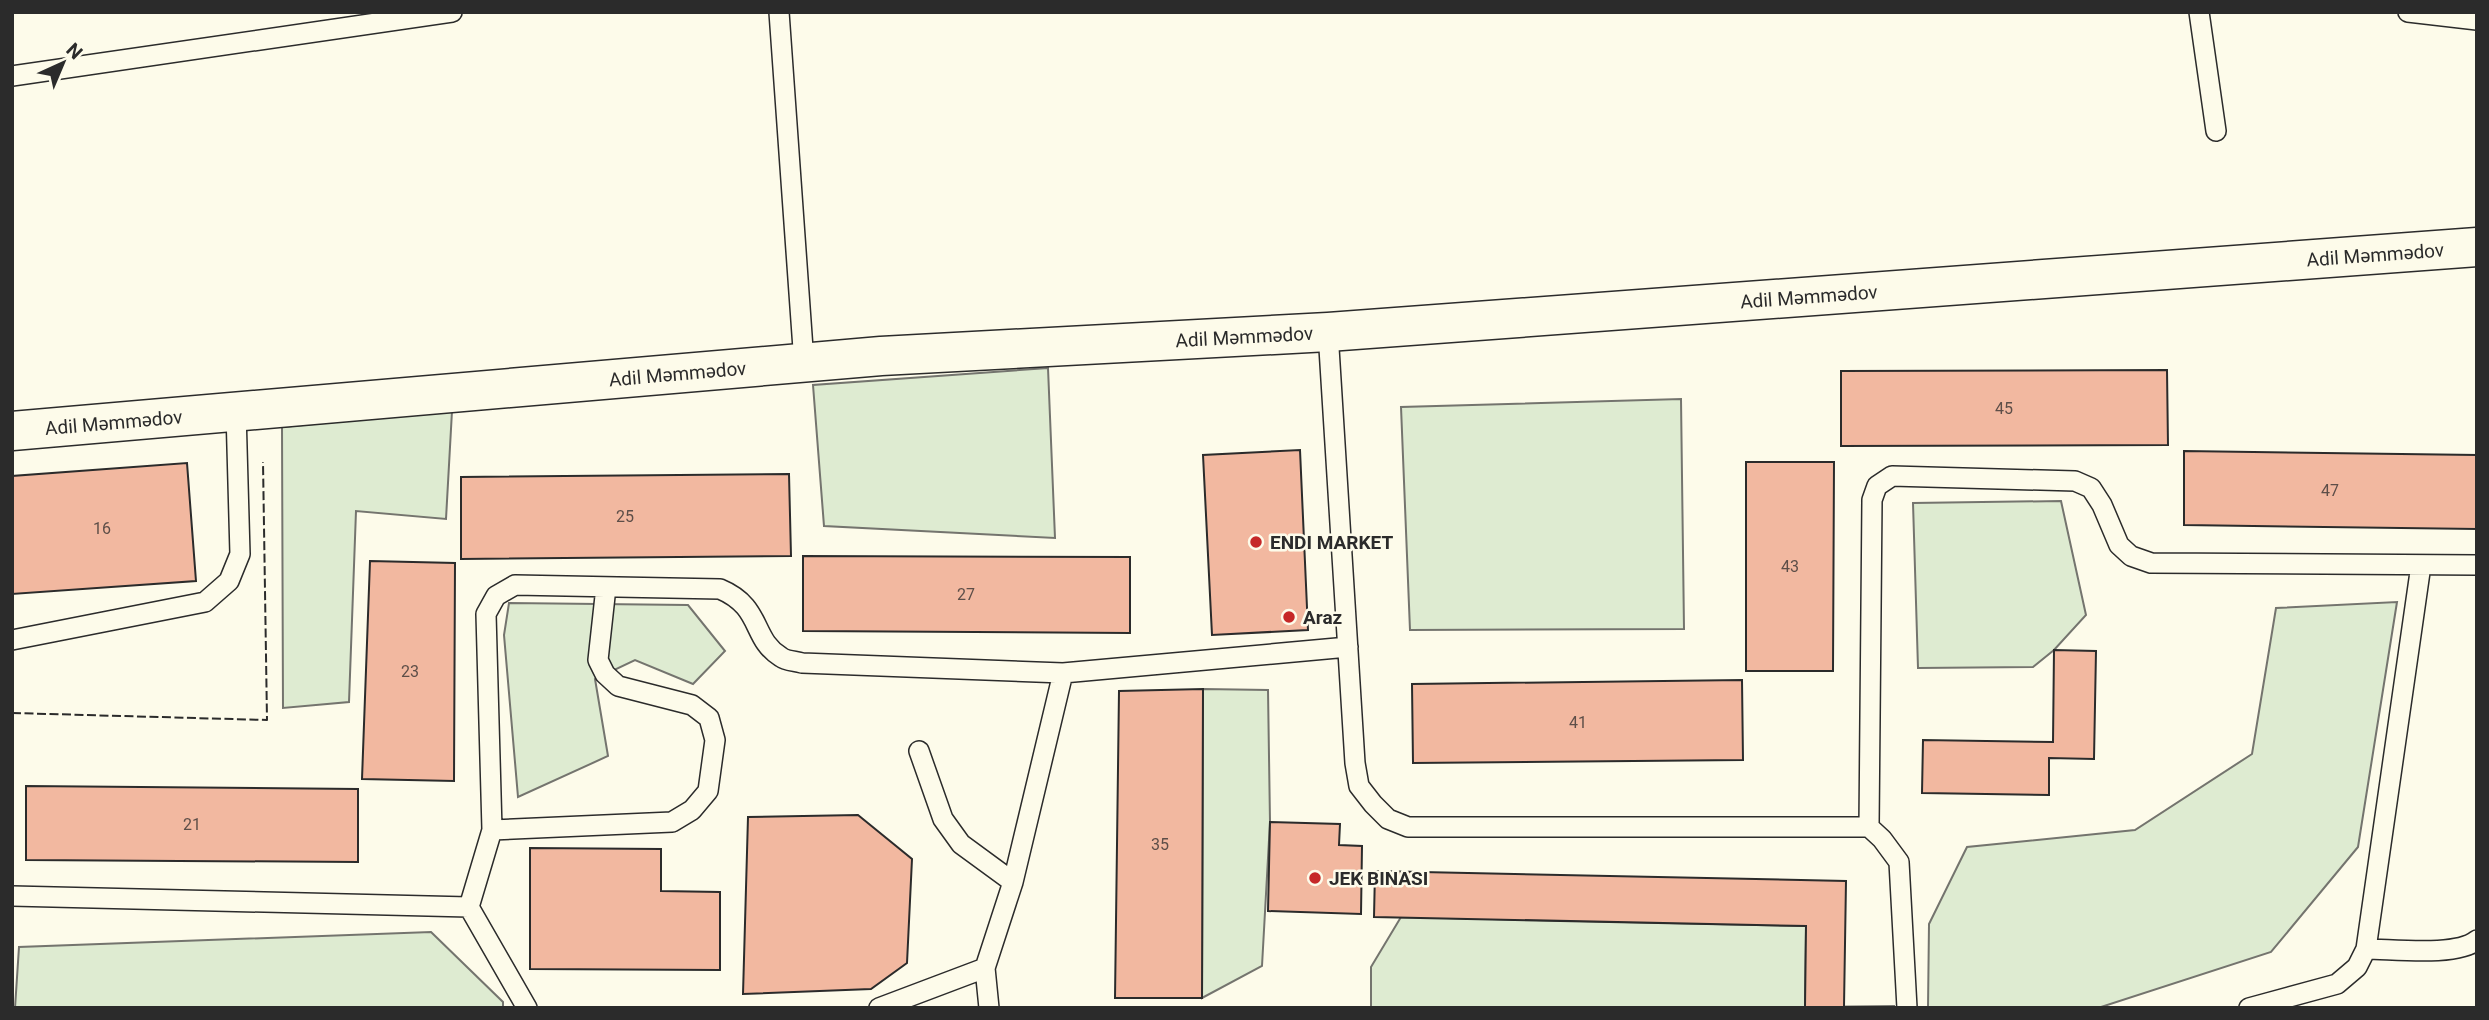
<svg xmlns="http://www.w3.org/2000/svg" width="2489" height="1020" font-family="Roboto,sans-serif">
<style>
.green{fill:#deebd1;stroke:#74746e;stroke-width:2}
.building{fill:#f2b8a0;stroke:#2b2b2b;stroke-width:2}
.lines{fill:none;stroke-linecap:round;stroke-linejoin:round}
.service-casing{stroke:#2b2b2b;stroke-width:22}
.minor-casing{stroke:#2b2b2b;stroke-width:41}
.service{stroke:#fdfbea;stroke-width:19}
.minor{stroke:#fdfbea;stroke-width:38}
.fence{stroke:#2b2b2b;stroke-width:2;stroke-dasharray:9 3.5;stroke-linecap:butt}
.poi-dot{fill:#c62828;stroke:#fdfbea;stroke-width:2.5}
.labels{text-anchor:middle;dominant-baseline:central;stroke-width:5;stroke-linejoin:round;paint-order:stroke}
.number-label{font-size:16px;fill:#5d4e48}
.street-label{font-size:19px;fill:#2b2b2b;stroke:#fdfbea}
.poi-label{font-size:19px;font-weight:bold;fill:#2b2b2b;stroke:#fdfbea;text-anchor:start}
</style>
<rect width="100%" height="100%" fill="#fdfbea"/>
<path class="green" d="M1048,368L1055,538L824,526L813,385Z
M1681,399L1684,629L1410,630L1401,407Z
M452,411L446,519L356,511L349,702L283,708L282,427Z
M2061,501L2086,615L2054,650L2033,667L1918,668L1913,503Z
M2397,602L2358,847L2271,952L2098,1008H1928L1929,924L1967,847L2135,830L2252,754L2276,608Z
M509,603L688,605L725,651L693,684L635,660L595,679L608,756L518,797L504,635Z
M1203,689L1268,690L1270,822L1262,966L1202,998Z
M1401,917L1806,926L1805,1007L1894,1006V1008H1371V967Z
M431,932L503,1002V1008H15L19,947Z"/>
<path class="building" d="M2167,370L2168,445L1841,446V371Z
M1300,450L1308,630L1212,635L1203,455Z
M2184,451L2477,455V529L2184,525Z
M1746,462H1834L1833,671H1746Z
M187,463L196,581L12,594V476Z
M789,474L791,556L461,559V477Z
M803,556L1130,557V633L803,631Z
M370,561L455,563L454,781L362,779Z
M2054,650L2096,651L2094,759L2049,758V795L1922,793L1923,740L2053,742Z
M1742,680L1743,760L1413,763L1412,684Z
M1203,689L1202,998H1115L1119,691Z
M26,786L358,789V862L26,860Z
M858,815L912,859L907,963L871,989L743,994L748,817Z
M1270,822L1340,824L1339,845L1362,846L1361,914L1268,911Z
M530,848L661,849V891L720,892V970L530,969Z
M1375,871L1846,881L1844,1007H1805L1806,926L1374,917Z"/>
<g class="lines">
<defs>
<path id="service" d="M779,12L804,363
M2199,12L2216,131
M2408,12L2477,20
M12,76L452,12
M1328,332L1355,763L1359,786L1373,804L1388,819L1408,827H1869
M12,640L205,602L229,581L240,554L236,412
M919,751L943,819L961,844L1013,882
M492,830L672,822L692,810L708,791L715,740L709,718L692,705L618,686L605,674L598,660L606,587
M12,896L469,907L492,830L486,614L496,596L515,585L720,589C763,607 751,639 781,657C786,661 795,661 802,663L1063,673L1348,647
M469,907L527,1008
M2366,949C2393,949 2457,957 2477,940
M985,968L989,1008
M879,1008L985,968L1013,882L1063,673
M1907,1008L1899,862L1882,839L1869,827L1872,500L1877,486L1892,476L2075,481L2091,488L2102,505L2119,545L2131,556L2151,563L2477,565
M2249,1008L2337,984L2357,967L2366,949L2421,565"/>
<g id="minor">
<path id="s1" d="M12,431L881,356L1328,332L2477,247"/>
</g>
</defs>
<use href="#service" class="service-casing"/>
<use href="#minor" class="minor-casing"/>
<use href="#service" class="service"/>
<use href="#minor" class="minor"/>
<path class="fence" d="M12,713L267,720L263,462"/>
</g>
<g class="poi-dot">
<circle cx="1256" cy="542" r="7"/>
<circle cx="1289" cy="617" r="7"/>
<circle cx="1315" cy="878" r="7"/>
</g>
<g class="labels">
<g class="number-label">
<text x="2004" y="408">45</text>
<text x="2330" y="490">47</text>
<text x="625" y="516">25</text>
<text x="102" y="528">16</text>
<text x="1790" y="566">43</text>
<text x="966" y="594">27</text>
<text x="410" y="671">23</text>
<text x="1578" y="722">41</text>
<text x="192" y="824">21</text>
<text x="1160" y="844">35</text>
</g>
<g class="street-label">
<text stroke="none"><textPath href="#s1" startOffset="2370">Adil Məmmədov</textPath></text>
<text stroke="none"><textPath href="#s1" startOffset="1802">Adil Məmmədov</textPath></text>
<text stroke="none"><textPath href="#s1" startOffset="1236">Adil Məmmədov</textPath></text>
<text stroke="none"><textPath href="#s1" startOffset="668">Adil Məmmədov</textPath></text>
<text stroke="none"><textPath href="#s1" startOffset="102">Adil Məmmədov</textPath></text>
</g>
<g class="poi-label">
<text x="1270" y="542">ENDI MARKET</text>
<text x="1303" y="617">Araz</text>
<text x="1329" y="878">JEK BINASI</text>
</g>
</g>
<rect width="2489" height="1020" fill="none" stroke="#2b2b2b" stroke-width="28"/>
<g transform="translate(63 63) rotate(44)" stroke="#fdfbea" stroke-width="5" paint-order="stroke">
<path d="M0-5L12 26L0 18L-12 26Z" fill="#2b2b2b"/>
<text y="-10" font-size="19" font-weight="bold" text-anchor="middle" fill="#2b2b2b">N</text>
</g>
</svg>
